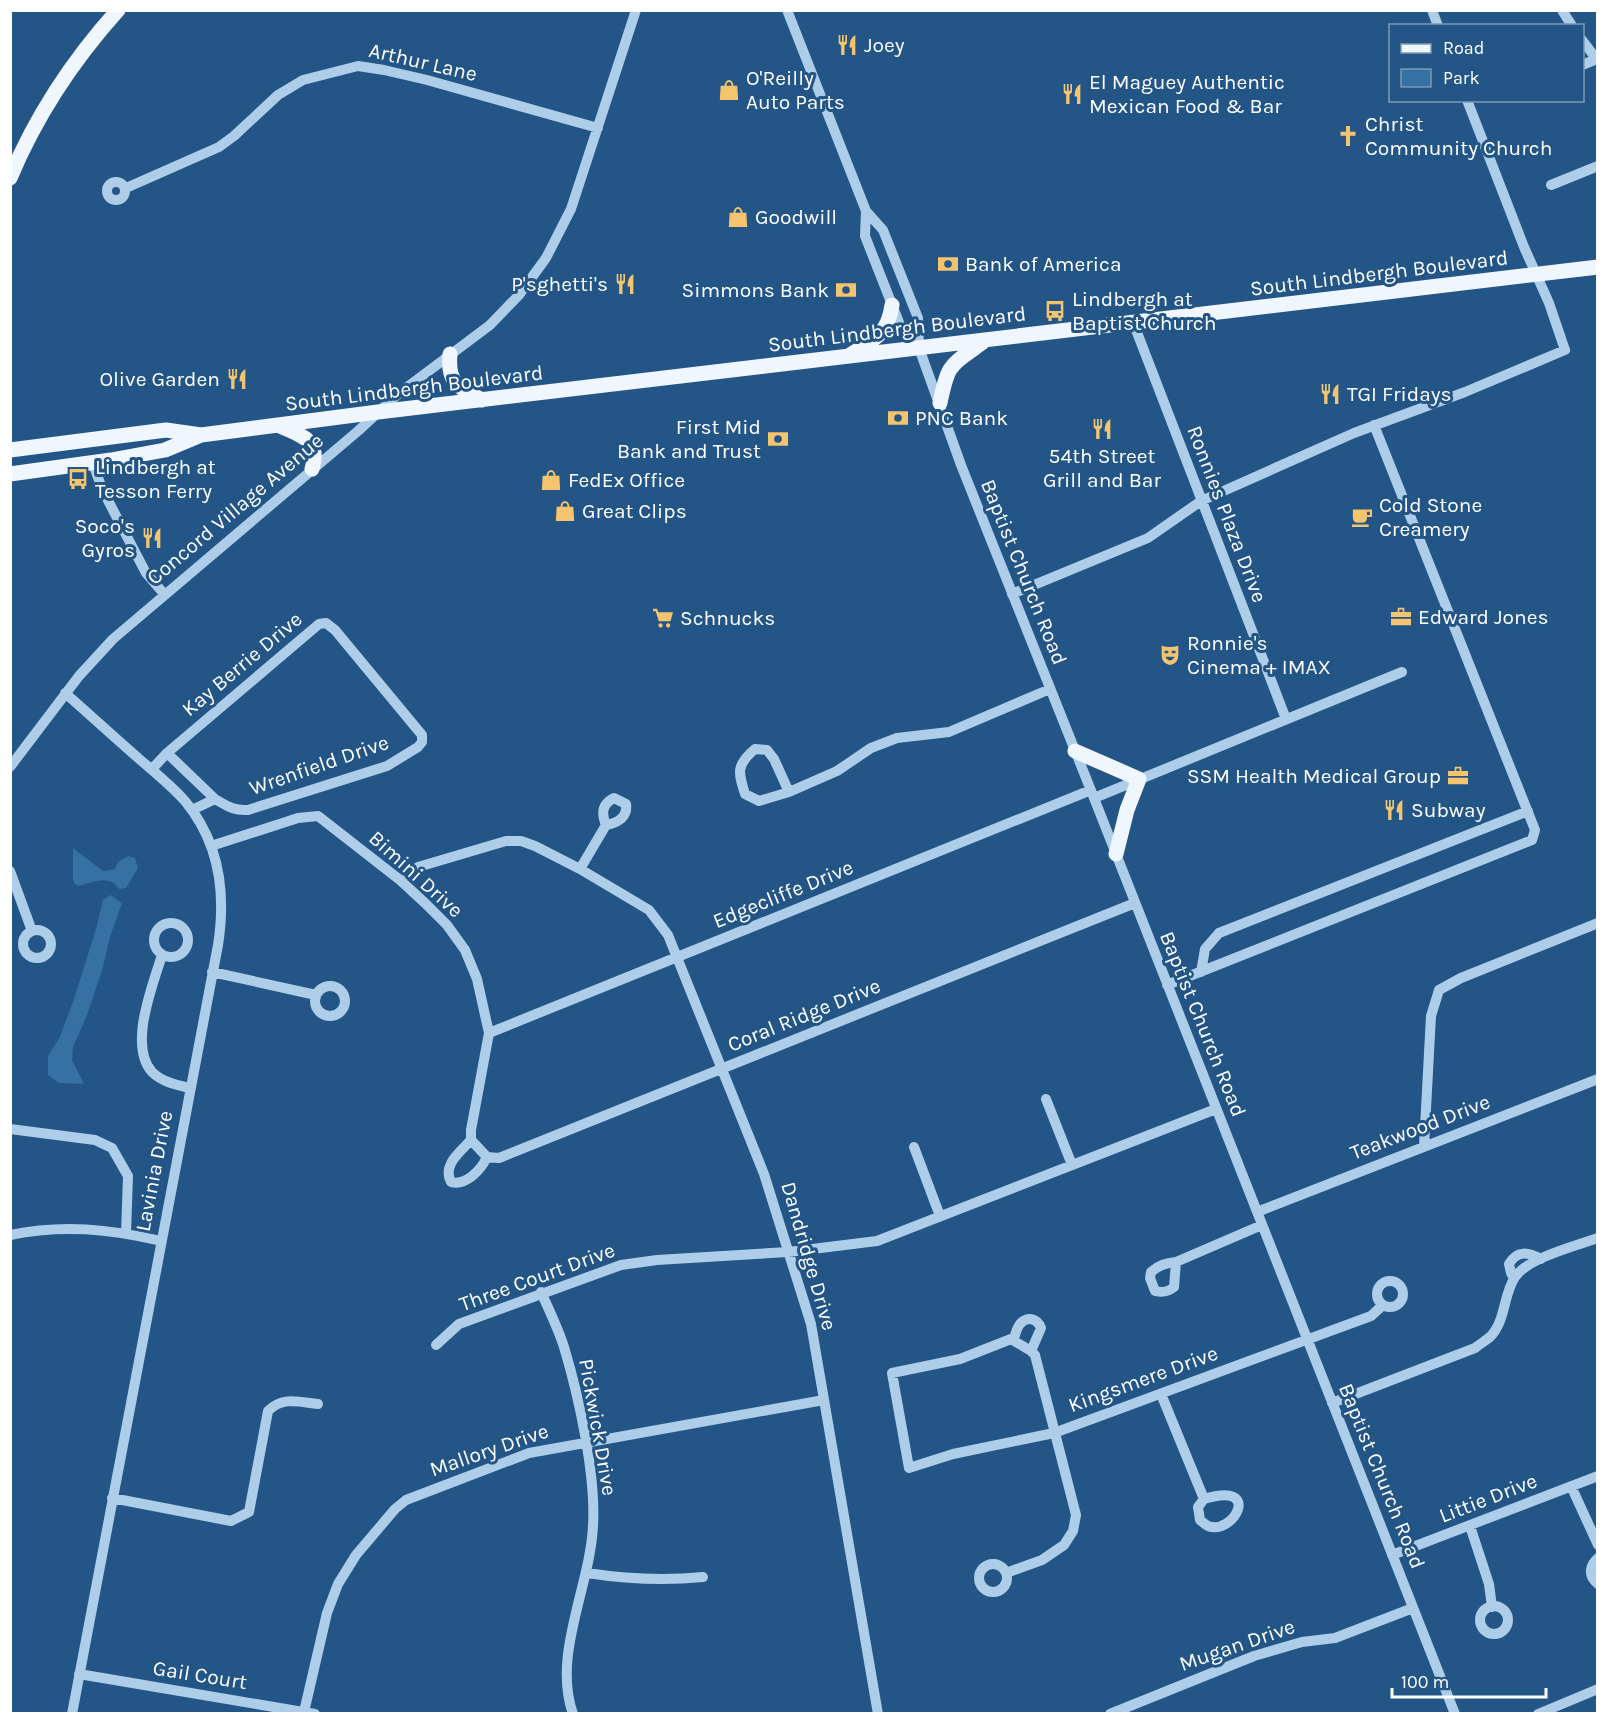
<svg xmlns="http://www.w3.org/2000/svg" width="1608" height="1724" font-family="Karla,sans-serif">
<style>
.green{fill:#3770a3}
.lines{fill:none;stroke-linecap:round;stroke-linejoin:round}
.minor{stroke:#adcde9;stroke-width:10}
.major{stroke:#f0f6fe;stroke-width:15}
.labels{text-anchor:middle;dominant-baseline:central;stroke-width:6;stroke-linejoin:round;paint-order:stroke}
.poi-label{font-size:21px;fill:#fff;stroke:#235686;text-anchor:start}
.street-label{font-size:21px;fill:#fff;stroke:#235686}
</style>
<rect width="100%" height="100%" fill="#235686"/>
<path class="green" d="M73,848L103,871L115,869L118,862L128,856L135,858L138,868L126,888L119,889C110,874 93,882 79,886L75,884L73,880Z
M110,895L122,903L110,937L102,971L87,1015L73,1047L72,1060L84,1084L59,1083L48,1075V1056L60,1037L74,999L96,929L103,900Z"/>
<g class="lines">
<path class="minor" d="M787,10L866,211L883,230L918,318L919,348L961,465L1094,798L1455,1714
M1432,10L1438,26
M1562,10L1572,26
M1582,40L1598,61
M1582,65L1597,59
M107 191a9 9 0 1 1 18 0a9 9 0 1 1-18 0Z
M1551,185L1598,166
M126,188L219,147L234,136L278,95L303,80L358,66L384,70L427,80L598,128
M866,211L865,236L900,325L919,348
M1133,322L1286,719
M93,463L102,489L146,573L165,595
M1012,594L1148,538L1201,501L1354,433L1465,392L1565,350L1549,303L1524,247L1467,100
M65,693C89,714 113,736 137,757C153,771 171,785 185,801C220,843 226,894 218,945L72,1714
M167,753L215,799
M10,767L79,676L113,639L358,431L398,394L490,325L519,295L546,258L571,209L636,10
M152,769L167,753L319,624L326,623L335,630L422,735V742L418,747L387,766L248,810C234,811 227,806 215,799L192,810
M789,792L774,759L767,750L755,749C736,765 738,772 745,794L759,801L789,792L837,771L871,748L897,738L949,732L1050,689
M1094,798L1402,672
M211,846L298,818L318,816L400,880L425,903L447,925L465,950L477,979L489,1033L471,1130V1140L487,1157L499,1158L1135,903
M580,869L606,825C618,823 628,817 626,804L614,798C602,804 601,813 606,825
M10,871L32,931
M400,880L418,867L489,846L506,841H521L535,846L580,869L649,910L668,935L764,1174L811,1324L878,1714
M154 940a17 17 0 1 1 34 0a17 17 0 1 1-34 0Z
M23 944a14 14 0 1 1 28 0a14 14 0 1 1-28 0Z
M162,955C153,985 128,1045 152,1072C162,1082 177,1085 190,1088
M212,972L316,995
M1201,972L1205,949L1219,933L1528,811
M1167,985L1532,840L1535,830L1374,425
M315 1001a15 15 0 1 1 30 0a15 15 0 1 1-30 0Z
M489,1033L1091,790
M1046,1099L1072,1165
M10,1129L95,1140L112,1148L128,1176L126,1233
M471,1140C460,1152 442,1165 451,1182C466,1186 481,1170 487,1157
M1424,1146L1431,1016L1439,990L1461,978L1598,923
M914,1147L940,1216
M1257,1212L1598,1079
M10,1235C62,1224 110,1229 161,1241
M1176,1262L1174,1287C1168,1292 1163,1293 1155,1291L1150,1278L1151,1272C1159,1265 1166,1263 1176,1262L1262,1225
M1514,1278L1511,1273L1509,1264C1517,1250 1528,1252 1541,1259
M1377 1294a13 13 0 1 1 26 0a13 13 0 1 1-26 0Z
M541,1292C549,1310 558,1328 564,1347C579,1397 596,1475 593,1526C590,1587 552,1655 573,1714
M1014,1340C1015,1335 1016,1329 1020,1324C1027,1316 1037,1318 1041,1328L1031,1351
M436,1345L459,1324L621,1265L657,1260L788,1252L877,1241L1216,1109
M1161,1394L1204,1499L1198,1507L1200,1520C1203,1522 1205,1525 1208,1526C1233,1536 1264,1481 1204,1499
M1332,1403L1475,1348C1480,1344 1485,1341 1490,1337C1506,1321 1503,1295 1515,1277C1528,1258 1575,1246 1598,1238
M1571,1486L1598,1545
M112,1498L231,1521L249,1512L268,1411C283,1396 299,1402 318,1404
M1470,1526L1489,1584L1492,1607
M1392,1555L1598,1476
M1598,1558C1589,1566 1588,1576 1598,1584
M979 1578a14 14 0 1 1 28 0a14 14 0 1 1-28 0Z
M587,1573C626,1579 663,1581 703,1577
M1006,1573L1042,1560L1064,1545L1073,1531L1076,1515L1035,1355L1031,1351L1011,1339L960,1359L892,1373L909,1468L953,1454L1054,1433L1371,1316L1383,1305
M1480 1620a14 14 0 1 1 28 0a14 14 0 1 1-28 0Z
M79,1674L315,1714
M304,1712L327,1613L338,1584L356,1555L395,1509L406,1500L529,1453L824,1400
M1110,1714L1254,1656L1302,1642L1335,1638L1413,1608
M1538,1714L1598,1689"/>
<path class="major" d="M10,178C36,116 73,60 118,10
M450,354C447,384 459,387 482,400
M850,355C873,340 888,335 892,305
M940,403C948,363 950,366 983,342
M280,426C302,436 321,440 312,469
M10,450L166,430L201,435L378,412L1598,267
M10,474L111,460L165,450L201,435
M1075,751L1139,779L1127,810L1116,854"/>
</g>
<defs>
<symbol id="restaurant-bare" viewBox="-9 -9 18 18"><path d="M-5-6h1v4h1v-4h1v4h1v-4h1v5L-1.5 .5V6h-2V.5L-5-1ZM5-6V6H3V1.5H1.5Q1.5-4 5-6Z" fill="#f5c46f" stroke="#235686" stroke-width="2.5" paint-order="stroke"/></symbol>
<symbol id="shop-bare" viewBox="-9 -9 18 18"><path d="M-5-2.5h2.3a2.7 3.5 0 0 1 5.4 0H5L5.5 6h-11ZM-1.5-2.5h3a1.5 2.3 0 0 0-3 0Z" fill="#f5c46f" stroke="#235686" stroke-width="2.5" paint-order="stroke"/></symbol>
<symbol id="church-bare" viewBox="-9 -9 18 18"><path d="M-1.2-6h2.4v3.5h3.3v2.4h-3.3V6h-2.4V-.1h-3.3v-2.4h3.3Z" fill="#f5c46f" stroke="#235686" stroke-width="2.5" paint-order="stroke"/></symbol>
<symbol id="bank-bare" viewBox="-9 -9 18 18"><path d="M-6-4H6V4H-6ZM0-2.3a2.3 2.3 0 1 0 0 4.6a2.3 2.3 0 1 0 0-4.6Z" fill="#f5c46f" stroke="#235686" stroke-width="2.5" paint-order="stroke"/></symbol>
<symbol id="bus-bare" viewBox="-9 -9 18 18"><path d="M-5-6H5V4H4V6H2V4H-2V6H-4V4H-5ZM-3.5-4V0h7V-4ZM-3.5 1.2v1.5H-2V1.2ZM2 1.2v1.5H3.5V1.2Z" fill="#f5c46f" stroke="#235686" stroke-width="2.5" paint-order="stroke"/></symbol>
<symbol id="cafe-bare" viewBox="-9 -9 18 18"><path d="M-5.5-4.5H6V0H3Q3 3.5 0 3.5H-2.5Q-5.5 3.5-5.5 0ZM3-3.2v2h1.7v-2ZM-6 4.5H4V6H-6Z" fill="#f5c46f" stroke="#235686" stroke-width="2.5" paint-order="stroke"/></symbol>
<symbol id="office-bare" viewBox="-9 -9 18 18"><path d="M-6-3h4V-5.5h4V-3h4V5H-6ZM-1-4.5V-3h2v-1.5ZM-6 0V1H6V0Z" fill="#f5c46f" stroke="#235686" stroke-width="2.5" paint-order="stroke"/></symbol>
<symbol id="supermarket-bare" viewBox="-9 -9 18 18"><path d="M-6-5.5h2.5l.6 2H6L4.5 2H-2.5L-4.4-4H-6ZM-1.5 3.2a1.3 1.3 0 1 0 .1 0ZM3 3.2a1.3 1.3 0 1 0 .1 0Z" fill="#f5c46f" stroke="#235686" stroke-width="2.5" paint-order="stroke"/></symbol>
<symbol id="theatre-bare" viewBox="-9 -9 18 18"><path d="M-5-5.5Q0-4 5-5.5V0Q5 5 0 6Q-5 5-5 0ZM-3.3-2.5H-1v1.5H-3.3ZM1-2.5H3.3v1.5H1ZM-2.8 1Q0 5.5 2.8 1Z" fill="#f5c46f" stroke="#235686" stroke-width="2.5" paint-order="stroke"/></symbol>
</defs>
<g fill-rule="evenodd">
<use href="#restaurant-bare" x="832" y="30" width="30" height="30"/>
<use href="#shop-bare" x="714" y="75" width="30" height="30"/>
<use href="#restaurant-bare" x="1057" y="79" width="30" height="30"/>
<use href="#church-bare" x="1333" y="121" width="30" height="30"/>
<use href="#shop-bare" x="723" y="202" width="30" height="30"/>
<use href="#bank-bare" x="933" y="249" width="30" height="30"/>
<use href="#restaurant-bare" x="610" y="269" width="30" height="30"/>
<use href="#bank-bare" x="831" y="275" width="30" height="30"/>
<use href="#bus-bare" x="1040" y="296" width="30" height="30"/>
<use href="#restaurant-bare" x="222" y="364" width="30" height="30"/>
<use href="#restaurant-bare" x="1315" y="379" width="30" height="30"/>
<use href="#bank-bare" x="883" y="403" width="30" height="30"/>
<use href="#restaurant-bare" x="1087" y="414" width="30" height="30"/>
<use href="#bank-bare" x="763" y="424" width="30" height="30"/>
<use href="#bus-bare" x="63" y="464" width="30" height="30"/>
<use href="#shop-bare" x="536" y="465" width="30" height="30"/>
<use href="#shop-bare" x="550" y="496" width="30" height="30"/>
<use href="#cafe-bare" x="1347" y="502" width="30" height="30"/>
<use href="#restaurant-bare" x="137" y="523" width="30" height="30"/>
<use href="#office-bare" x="1386" y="602" width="30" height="30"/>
<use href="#supermarket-bare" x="648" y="603" width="30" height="30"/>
<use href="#theatre-bare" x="1155" y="640" width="30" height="30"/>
<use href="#office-bare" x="1443" y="761" width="30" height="30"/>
<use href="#restaurant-bare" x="1379" y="795" width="30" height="30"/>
</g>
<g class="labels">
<g class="poi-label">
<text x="864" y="45">Joey</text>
<text x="746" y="78">O'Reilly<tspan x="746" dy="24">Auto Parts</tspan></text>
<text x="1089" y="82">El Maguey Authentic<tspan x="1089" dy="24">Mexican Food &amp; Bar</tspan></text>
<text x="1365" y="124">Christ<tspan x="1365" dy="24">Community Church</tspan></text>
<text x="755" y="217">Goodwill</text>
<text x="965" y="264">Bank of America</text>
<text x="608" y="284" text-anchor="end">P'sghetti's</text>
<text x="829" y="290" text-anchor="end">Simmons Bank</text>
<text x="1072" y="299">Lindbergh at<tspan x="1072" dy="24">Baptist Church</tspan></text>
<text x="220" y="379" text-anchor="end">Olive Garden</text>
<text x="1347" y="394">TGI Fridays</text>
<text x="915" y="418">PNC Bank</text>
<text x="761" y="427" text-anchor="end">First Mid<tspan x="761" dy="24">Bank and Trust</tspan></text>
<text x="1102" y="456" text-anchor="middle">54th Street<tspan x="1102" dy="24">Grill and Bar</tspan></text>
<text x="95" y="467">Lindbergh at<tspan x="95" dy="24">Tesson Ferry</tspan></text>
<text x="568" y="480">FedEx Office</text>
<text x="1379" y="505">Cold Stone<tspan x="1379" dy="24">Creamery</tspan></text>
<text x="582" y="511">Great Clips</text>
<text x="135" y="526" text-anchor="end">Soco's<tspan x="135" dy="24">Gyros</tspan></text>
<text x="1418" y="617">Edward Jones</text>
<text x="680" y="618">Schnucks</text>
<text x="1187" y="643">Ronnie's<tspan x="1187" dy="24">Cinema + IMAX</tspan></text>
<text x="1441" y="776" text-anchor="end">SSM Health Medical Group</text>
<text x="1411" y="810">Subway</text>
</g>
<g class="street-label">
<text transform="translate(423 62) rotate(13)">Arthur Lane</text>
<text transform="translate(1379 273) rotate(-7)">South Lindbergh Boulevard</text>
<text transform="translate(897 329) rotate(-7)">South Lindbergh Boulevard</text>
<text transform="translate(414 388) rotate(-7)">South Lindbergh Boulevard</text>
<text transform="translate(235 509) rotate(-40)">Concord Village Avenue</text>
<text transform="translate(1227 514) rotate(69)">Ronnies Plaza Drive</text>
<text transform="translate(1024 572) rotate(68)">Baptist Church Road</text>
<text transform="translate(242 664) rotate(-40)">Kay Berrie Drive</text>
<text transform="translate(319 765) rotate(-19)">Wrenfield Drive</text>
<text transform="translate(416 874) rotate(42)">Bimini Drive</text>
<text transform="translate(783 894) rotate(-22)">Edgecliffe Drive</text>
<text transform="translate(804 1015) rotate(-22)">Coral Ridge Drive</text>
<text transform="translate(1203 1024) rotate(68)">Baptist Church Road</text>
<text transform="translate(1420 1127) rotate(-21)">Teakwood Drive</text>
<text transform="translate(154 1171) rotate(-79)">Lavinia Drive</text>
<text transform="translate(809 1256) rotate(74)">Dandridge Drive</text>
<text transform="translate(537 1277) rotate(-20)">Three Court Drive</text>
<text transform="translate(1143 1379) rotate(-20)">Kingsmere Drive</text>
<text transform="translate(598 1427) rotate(80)">Pickwick Drive</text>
<text transform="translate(489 1450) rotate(-19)">Mallory Drive</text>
<text transform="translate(1382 1476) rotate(68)">Baptist Church Road</text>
<text transform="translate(1488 1498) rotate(-21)">Littie Drive</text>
<text transform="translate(1237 1645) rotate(-19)">Mugan Drive</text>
<text transform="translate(200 1675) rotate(9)">Gail Court</text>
</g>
</g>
<rect width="1608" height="1724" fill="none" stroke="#ffffff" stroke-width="24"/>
<rect x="1389" y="24" width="195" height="78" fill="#235686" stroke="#7b9ab6" stroke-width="1.5"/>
<rect x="1401" y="44" width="30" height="9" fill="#f0f6fe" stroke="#7b9ab6" stroke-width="1.5"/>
<text x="1443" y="54" font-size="18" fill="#ffffff">Road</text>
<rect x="1401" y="69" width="30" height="18" fill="#3770a3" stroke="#7b9ab6" stroke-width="1.5"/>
<text x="1443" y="84" font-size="18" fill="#ffffff">Park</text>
<path d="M1392 1688v9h154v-9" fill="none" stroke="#ffffff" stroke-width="3"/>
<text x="1401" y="1688" font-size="18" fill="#ffffff" stroke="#235686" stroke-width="4.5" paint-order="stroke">100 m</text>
</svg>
